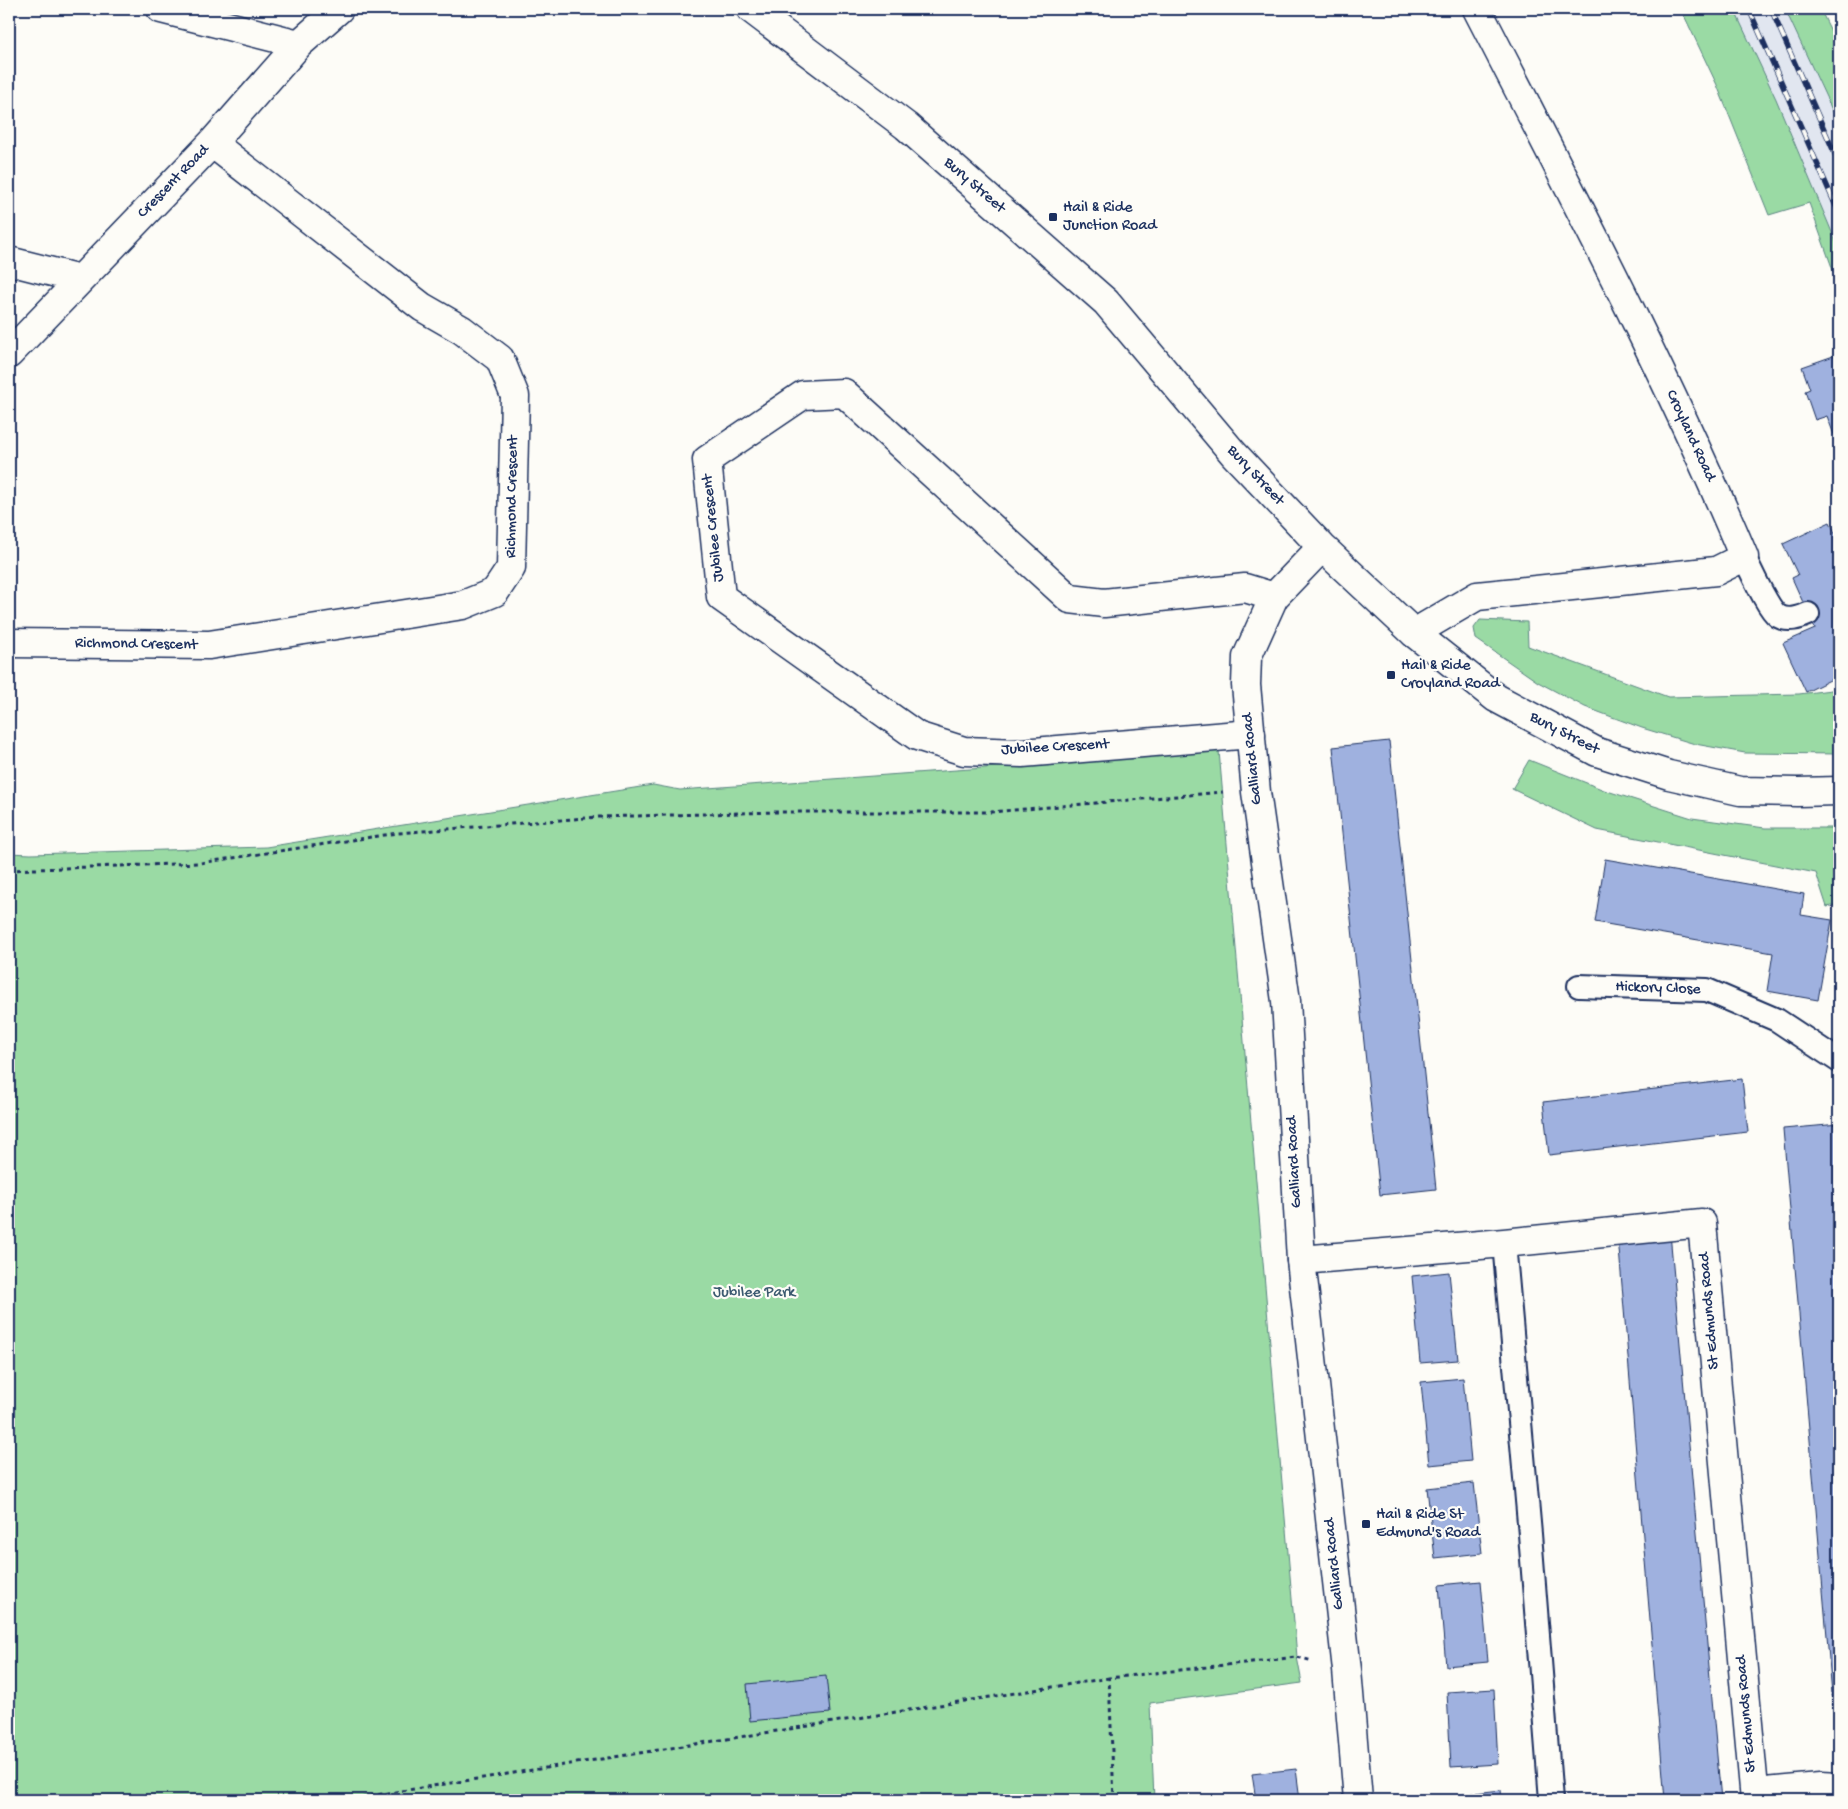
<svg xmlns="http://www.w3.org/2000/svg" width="1848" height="1809" font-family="'Gochi Hand',sans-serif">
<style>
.built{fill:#e1e6f0}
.green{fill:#9adaa4;stroke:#5a8481}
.building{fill:#9fb1df;stroke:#1b2f5e}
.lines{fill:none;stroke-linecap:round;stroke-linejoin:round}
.lane-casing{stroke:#1b2f5e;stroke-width:26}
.street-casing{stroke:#1b2f5e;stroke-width:31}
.secondary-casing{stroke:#1b2f5e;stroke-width:31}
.path{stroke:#1b2f5e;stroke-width:3;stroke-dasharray:4 4;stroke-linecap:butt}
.lane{stroke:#fdfcf7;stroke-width:22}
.street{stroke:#fdfcf7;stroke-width:28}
.secondary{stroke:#fdfcf7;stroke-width:28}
.rail-casing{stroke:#1b2f5e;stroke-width:5.5}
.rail{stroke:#fdfcf7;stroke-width:4;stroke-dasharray:11;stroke-linecap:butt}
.poi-dot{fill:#1b2f5e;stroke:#fdfcf7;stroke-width:2}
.labels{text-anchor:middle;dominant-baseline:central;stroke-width:4.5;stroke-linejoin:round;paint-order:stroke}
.street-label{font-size:16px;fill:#1b2f5e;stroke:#fdfcf7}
.poi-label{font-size:16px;fill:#1b2f5e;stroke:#fdfcf7;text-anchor:start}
.park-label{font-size:16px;fill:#3b5a70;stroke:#fdfcf7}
</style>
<rect width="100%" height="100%" fill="#fdfcf7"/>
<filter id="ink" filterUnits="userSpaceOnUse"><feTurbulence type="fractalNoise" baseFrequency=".02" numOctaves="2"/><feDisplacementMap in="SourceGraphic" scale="10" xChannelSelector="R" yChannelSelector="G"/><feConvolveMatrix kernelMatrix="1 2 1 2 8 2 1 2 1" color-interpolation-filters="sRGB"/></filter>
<g filter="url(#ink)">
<path class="built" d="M1734,9H1785L1839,125V249L1776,99Z"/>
<path class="green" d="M1681,9H1734L1776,99L1839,249V287L1809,203L1769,215L1717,85Z
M1785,9H1820L1839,47V125Z
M1480,620L1527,622L1528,646L1668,697L1799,694L1839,689V754L1745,753L1695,744L1642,728L1585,707L1538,682L1476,639L1474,628Z
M1219,751L1297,1657L1302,1683L1150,1703L1154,1800H9V853L31,854L266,847L653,785L680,790Z
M1529,760L1604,790L1692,818L1765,828H1839V904L1827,907L1816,873L1597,830L1512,789Z"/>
<path class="building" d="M1839,354V448L1827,416L1815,420L1805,391L1810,389L1802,367Z
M1830,522L1839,542V680L1838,681L1836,677L1806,692L1783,643L1815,629L1792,578L1798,575L1783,544Z
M1389,741L1436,1189L1380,1195L1333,747Z
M1605,859L1804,894L1801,915L1832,920L1818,1000L1767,991L1773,953L1595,922Z
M1742,1079L1748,1132L1549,1155L1543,1102Z
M1839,1124V1716L1834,1717L1783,1129Z
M1670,1233L1721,1800H1665L1618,1237Z
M1449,1272L1458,1360L1420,1363L1412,1276Z
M1463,1378L1471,1461L1429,1465L1421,1382Z
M1474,1483L1482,1553L1435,1558L1427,1488Z
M1481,1581L1488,1662L1446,1666L1439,1585Z
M826,1676L830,1713L750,1721L747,1684Z
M1494,1689L1498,1764L1451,1767L1447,1692Z
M1296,1769L1300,1800H1256L1252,1774Z
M1501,1790L1502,1800H1457V1795Z"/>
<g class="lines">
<defs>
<path id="lane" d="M1744,557C1751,570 1767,608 1778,616C1788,622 1799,618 1808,614
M1579,986L1707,990L1777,1020L1839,1061
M1504,1243L1530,1534L1551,1800"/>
<path id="street" d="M161,9L299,44
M9,261L80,279
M9,354L212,143L299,44L339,9
M1414,633L1477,596L1716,571L1744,557C1665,369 1570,190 1477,9
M9,643L209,645L463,605L495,592L511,568L515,396L500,359L462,330L422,307L212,143
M1251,734L1022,753L964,751L917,736L721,597L707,460L803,395L844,393L1070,599L1104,603L1245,588L1274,597
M1301,1260L1504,1243L1702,1223L1755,1800
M1755,1793L1820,1787L1839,1788"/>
<path id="secondary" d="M751,9L906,126L1106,302L1233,453L1322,547L1414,633L1496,698L1597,752L1669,775L1740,791L1797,792L1839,791
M1322,547L1274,597L1247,657L1246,685L1256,792L1286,1001L1301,1260L1347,1670L1358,1800"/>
</defs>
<use href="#lane" class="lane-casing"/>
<use href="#street" class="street-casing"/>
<use href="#secondary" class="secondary-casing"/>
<path class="path" d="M9,870L200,863L398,833L598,817L777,812H991L1223,792
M355,1800L370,1796L1109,1678
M1114,1800L1109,1678L1297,1657L1313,1661"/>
<use href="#lane" class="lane"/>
<use href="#street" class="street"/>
<use href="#secondary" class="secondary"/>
<defs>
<path id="rail" d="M1749,9L1839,213
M1771,9L1839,163"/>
</defs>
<use href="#rail" class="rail-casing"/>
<use href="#rail" class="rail"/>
</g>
</g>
<g class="poi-dot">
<rect x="1048" y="212" width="10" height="10" rx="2.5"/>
<rect x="1386" y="670" width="10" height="10" rx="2.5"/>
<rect x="1361" y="1519" width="10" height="10" rx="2.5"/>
</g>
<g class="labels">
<g class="street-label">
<text transform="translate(174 182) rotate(-46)">Crescent Road</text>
<text transform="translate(974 186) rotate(41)">Bury Street</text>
<text transform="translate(1690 436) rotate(65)">Croyland Road</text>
<text transform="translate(1255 476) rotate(47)">Bury Street</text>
<text transform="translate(513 497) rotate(-89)">Richmond Crescent</text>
<text transform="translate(714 528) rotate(-96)">Jubilee Crescent</text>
<text transform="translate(136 645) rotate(1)">Richmond Crescent</text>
<text transform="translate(1564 734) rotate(27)">Bury Street</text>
<text transform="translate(1055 748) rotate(-3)">Jubilee Crescent</text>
<text transform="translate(1253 759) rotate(-96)">Galliard Road</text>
<text transform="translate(1658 989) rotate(2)">Hickory Close</text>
<text transform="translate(1295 1162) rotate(-93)">Galliard Road</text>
<text transform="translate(1710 1311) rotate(-95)">St Edmunds Road</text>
<text transform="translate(1335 1564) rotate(-96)">Galliard Road</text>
<text transform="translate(1747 1714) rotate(-95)">St Edmunds Road</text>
</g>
<g class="poi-label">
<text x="1063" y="208">Hail &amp; Ride<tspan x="1063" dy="18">Junction Road</tspan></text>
<text x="1401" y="666">Hail &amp; Ride<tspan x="1401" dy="18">Croyland Road</tspan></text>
<text x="1376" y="1515">Hail &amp; Ride St<tspan x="1376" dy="18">Edmund's Road</tspan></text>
</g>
<g class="park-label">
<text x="754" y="1293">Jubilee Park</text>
</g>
</g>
<rect width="1848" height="1809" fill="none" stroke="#fdfcf7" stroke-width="30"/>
<rect x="15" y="15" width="1818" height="1779" fill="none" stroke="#1b2f5e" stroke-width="2" filter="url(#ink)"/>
</svg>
